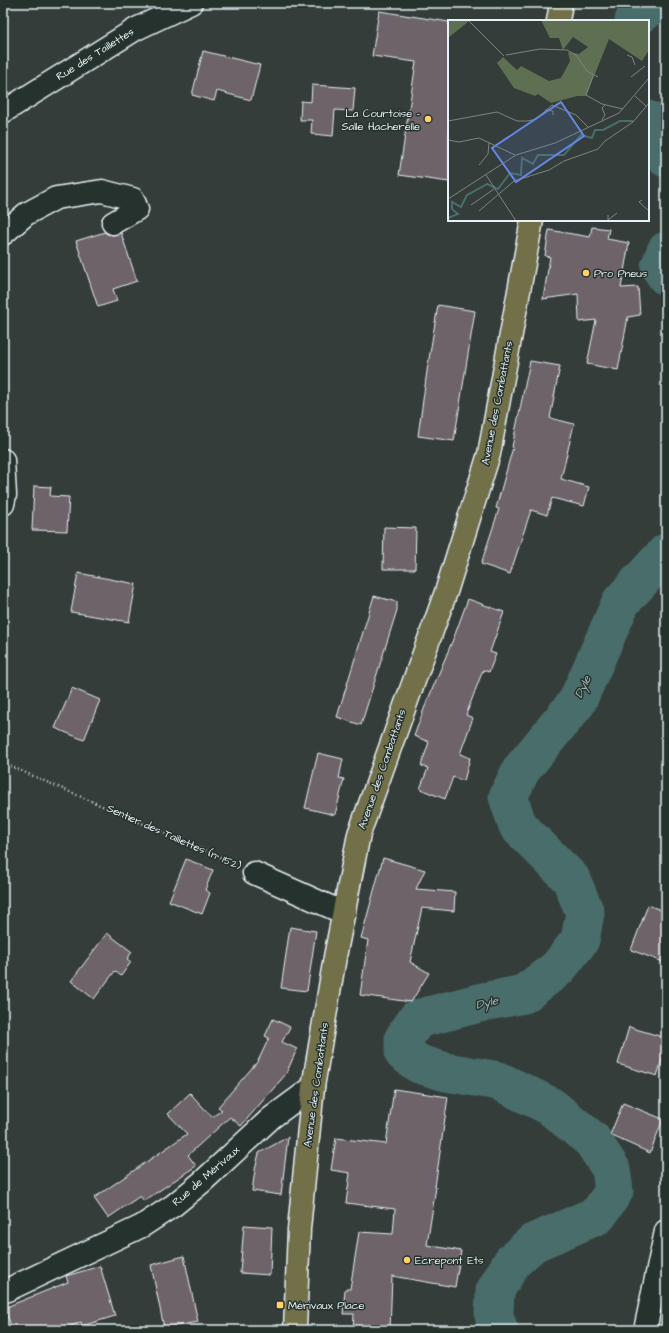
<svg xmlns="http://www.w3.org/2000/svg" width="669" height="1333" font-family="'Architects Daughter',sans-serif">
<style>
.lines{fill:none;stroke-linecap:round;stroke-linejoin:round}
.river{stroke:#486d6b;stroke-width:39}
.building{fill:#6e6469;stroke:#e8f1f8}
.minor-casing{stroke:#e8f1f8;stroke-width:25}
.major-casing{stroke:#e8f1f8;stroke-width:25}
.path{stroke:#e8f1f8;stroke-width:2.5;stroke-dasharray:1 3;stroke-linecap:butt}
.minor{stroke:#26332d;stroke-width:22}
.major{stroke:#71704a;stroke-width:22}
.poi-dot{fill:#ffd166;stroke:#26332d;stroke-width:1.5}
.labels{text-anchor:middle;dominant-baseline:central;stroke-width:3;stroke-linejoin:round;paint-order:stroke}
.street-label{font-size:11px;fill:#e8f1f8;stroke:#26332d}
.poi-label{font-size:11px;fill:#e8f1f8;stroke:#26332d;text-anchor:start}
.water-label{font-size:12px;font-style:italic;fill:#a8bcc0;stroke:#26332d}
.inset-river{fill:none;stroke:#486d6b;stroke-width:2}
.inset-road{fill:none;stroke:#7c8585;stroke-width:1}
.view{fill:#6487e3;fill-opacity:0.15;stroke:#6487e3;stroke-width:2}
.inset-edge{fill:none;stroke:#e8f1f8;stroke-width:2}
</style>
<rect width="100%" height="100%" fill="#343d39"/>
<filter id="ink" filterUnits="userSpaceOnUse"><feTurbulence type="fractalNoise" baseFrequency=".025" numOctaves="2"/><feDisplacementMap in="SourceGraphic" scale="8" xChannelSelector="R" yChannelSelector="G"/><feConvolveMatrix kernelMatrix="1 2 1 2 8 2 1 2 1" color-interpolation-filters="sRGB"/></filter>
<g filter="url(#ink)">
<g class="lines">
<path class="river" d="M634,21L635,18L654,3
M648,120L666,158
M666,251L660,267L666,276
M499,1330L494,1316L495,1291L512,1262L533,1243L598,1215L614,1191L611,1169L592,1140L550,1106L499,1081L446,1072L419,1064L404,1053V1038L417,1019L483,1002L524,994L558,968L580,940L585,913L571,879L518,826L508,797L521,770L577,702L621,602L666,553"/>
</g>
<path class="building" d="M379,11L449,22V182L399,175L416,62L372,56Z
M203,51L260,65L251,100L217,91L214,101L192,95Z
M312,85L355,88L353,111L335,110L333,136L311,134L312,120H300L301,101L311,102Z
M592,227L609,229L607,239L629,243L621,288L638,287L640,315L628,317L618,370L587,364L596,320L579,322L578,294L543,299L550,257L545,256L549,230L590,237Z
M105,232L107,234L113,235L121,233L137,281L113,289L117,301L98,307L76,241Z
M438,305L475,311L454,441L418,436L427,371Z
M530,361L560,366L550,418L574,424L561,479L589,487L584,506L552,498L547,515L531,510L510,574L481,564L499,509L496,508L513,447H512Z
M34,486L51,487L50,496L69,497L67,531L32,530Z
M384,527L416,528L415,569H383Z
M78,573L136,584L129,622L71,612Z
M374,596L397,602V610L361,725L337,717Z
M468,599L504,612L490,652L496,654L489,672L483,670L466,715L473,718L460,754L470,758L464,781L453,777L445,799L420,789L428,768L421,766L429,742L414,736L424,709L454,637Z
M72,688L100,700L84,740L55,728Z
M318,753L343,759L339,778L344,779L335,815L305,808Z
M383,858L425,870L416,889L455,892L454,911L422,908L410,962L429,973L411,1002L360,995L368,940L361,938Z
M186,859L213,870L205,890L210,893L202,914L169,901Z
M648,905L666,912V963L631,950Z
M290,927L316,931L307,991L281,988Z
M107,933L132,952L127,959L131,962L121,976L115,971L94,999L71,981Z
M273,1019L290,1027L282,1042L297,1049L286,1074L241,1126L230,1117L188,1155L196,1166L144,1201L140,1196L108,1218L94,1198L187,1134L168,1114L190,1093L212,1117L222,1110L218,1107L258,1061L269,1038L265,1036Z
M629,1027L666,1038V1047L657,1076L618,1064Z
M394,1089L448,1097L435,1187H436L427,1245L461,1251L455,1287L392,1276L390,1330H353L354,1314H343L345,1289H350L359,1232L393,1234L395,1209L346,1203L350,1173L331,1170L336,1138L386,1144Z
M623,1103L663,1119L650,1153L610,1135Z
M288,1137L281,1195L252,1191L255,1170L259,1153Z
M244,1225L272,1227L270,1275L240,1273Z
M184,1256L198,1322L164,1328L151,1265Z
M100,1266L115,1316L82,1326L81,1322L61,1330H13L4,1308L68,1282L66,1276Z"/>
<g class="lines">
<defs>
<path id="minor" d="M3,112L136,29L191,3
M3,234L26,214L56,198L102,191L133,199L137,209L113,223
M3,460L5,495L3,504
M254,873L344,913
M3,1292L142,1226L174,1205L202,1182L271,1118L313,1087
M645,1330L666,1231"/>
<path id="major" d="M558,21L561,3
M295,1330L299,1229L313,1087L335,957L359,834L446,592L489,454L532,220"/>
</defs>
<use href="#minor" class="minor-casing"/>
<use href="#major" class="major-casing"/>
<path class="path" d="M3,763L236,864"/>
<use href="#minor" class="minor"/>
<use href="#major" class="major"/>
</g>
</g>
<g class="poi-dot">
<circle cx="428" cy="119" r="4"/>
<circle cx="586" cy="273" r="4"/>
<circle cx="407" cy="1260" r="4"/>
<rect x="276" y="1301" width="8" height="8" rx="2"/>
</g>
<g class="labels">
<g class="street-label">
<text transform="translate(95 54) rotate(-32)">Rue des Taillettes</text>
<text transform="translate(497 403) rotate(-79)">Avenue des Combattants</text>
<text transform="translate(382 769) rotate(-71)">Avenue des Combattants</text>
<text transform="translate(174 837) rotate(24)">Sentier des Taillettes (n° 152)</text>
<text transform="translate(316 1085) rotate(-82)">Avenue des Combattants</text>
<text transform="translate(206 1176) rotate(-41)">Rue de Mérivaux</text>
</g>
<g class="poi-label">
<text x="420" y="113" text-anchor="end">La Courtoise -<tspan x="420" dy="13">Salle Hacherelle</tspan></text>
<text x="594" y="273">Pro Pneus</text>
<text x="415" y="1260">Ecrepont Ets</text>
<text x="288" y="1305">Mérivaux Place</text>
</g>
<g class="water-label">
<text transform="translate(583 687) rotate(-65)">Dyle</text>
<text transform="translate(487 1003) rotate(-13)">Dyle</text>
</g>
</g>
<g transform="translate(448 20)">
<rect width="201" height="201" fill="#343d39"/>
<path d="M0,0H19L21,1L0,18ZM93,0H201V30L194,41L161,19L138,76H129L103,83L90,74L87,76L66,68L49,43L55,37L69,50L73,46L101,61L113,58L122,41L120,32L131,34L140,27L125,17L115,30L111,18H102Z" fill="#5f7052"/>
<path class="inset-river" d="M0,198L10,194L4,189V182L13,187L19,175L34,167L39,164L50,169L62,153L73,155L74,138L85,144L90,135H116L133,115L144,118L147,110H155L172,101H185"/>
<path class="inset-road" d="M20,0L56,36M58,35L92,29L119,30L128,35L139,51L150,57M179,35L184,37L187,45M145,56L138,75L154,84L175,89M183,57L197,46M187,76L198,86M97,90L105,91V95M154,100L157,95L154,88L157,85M0,101L49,92L69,101H80L88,99L104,85L128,95L140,107M0,120L11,122L31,118L67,135M31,145L40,134L41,123M38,155L68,201M0,179L68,135L107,123L171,93L201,58M194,180L191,182L201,191M23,185L46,169M31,191L66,161L101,150L116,141L150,129L157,121L185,102L201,83M160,195V200L169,193"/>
<path class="view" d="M113,82L136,116L68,162L44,128Z"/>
<rect width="201" height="201" class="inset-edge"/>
</g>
<rect width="669" height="1333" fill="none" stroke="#26332d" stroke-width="16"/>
<rect x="8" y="8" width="653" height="1317" fill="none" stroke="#e8f1f8" stroke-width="1.5" filter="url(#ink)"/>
</svg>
